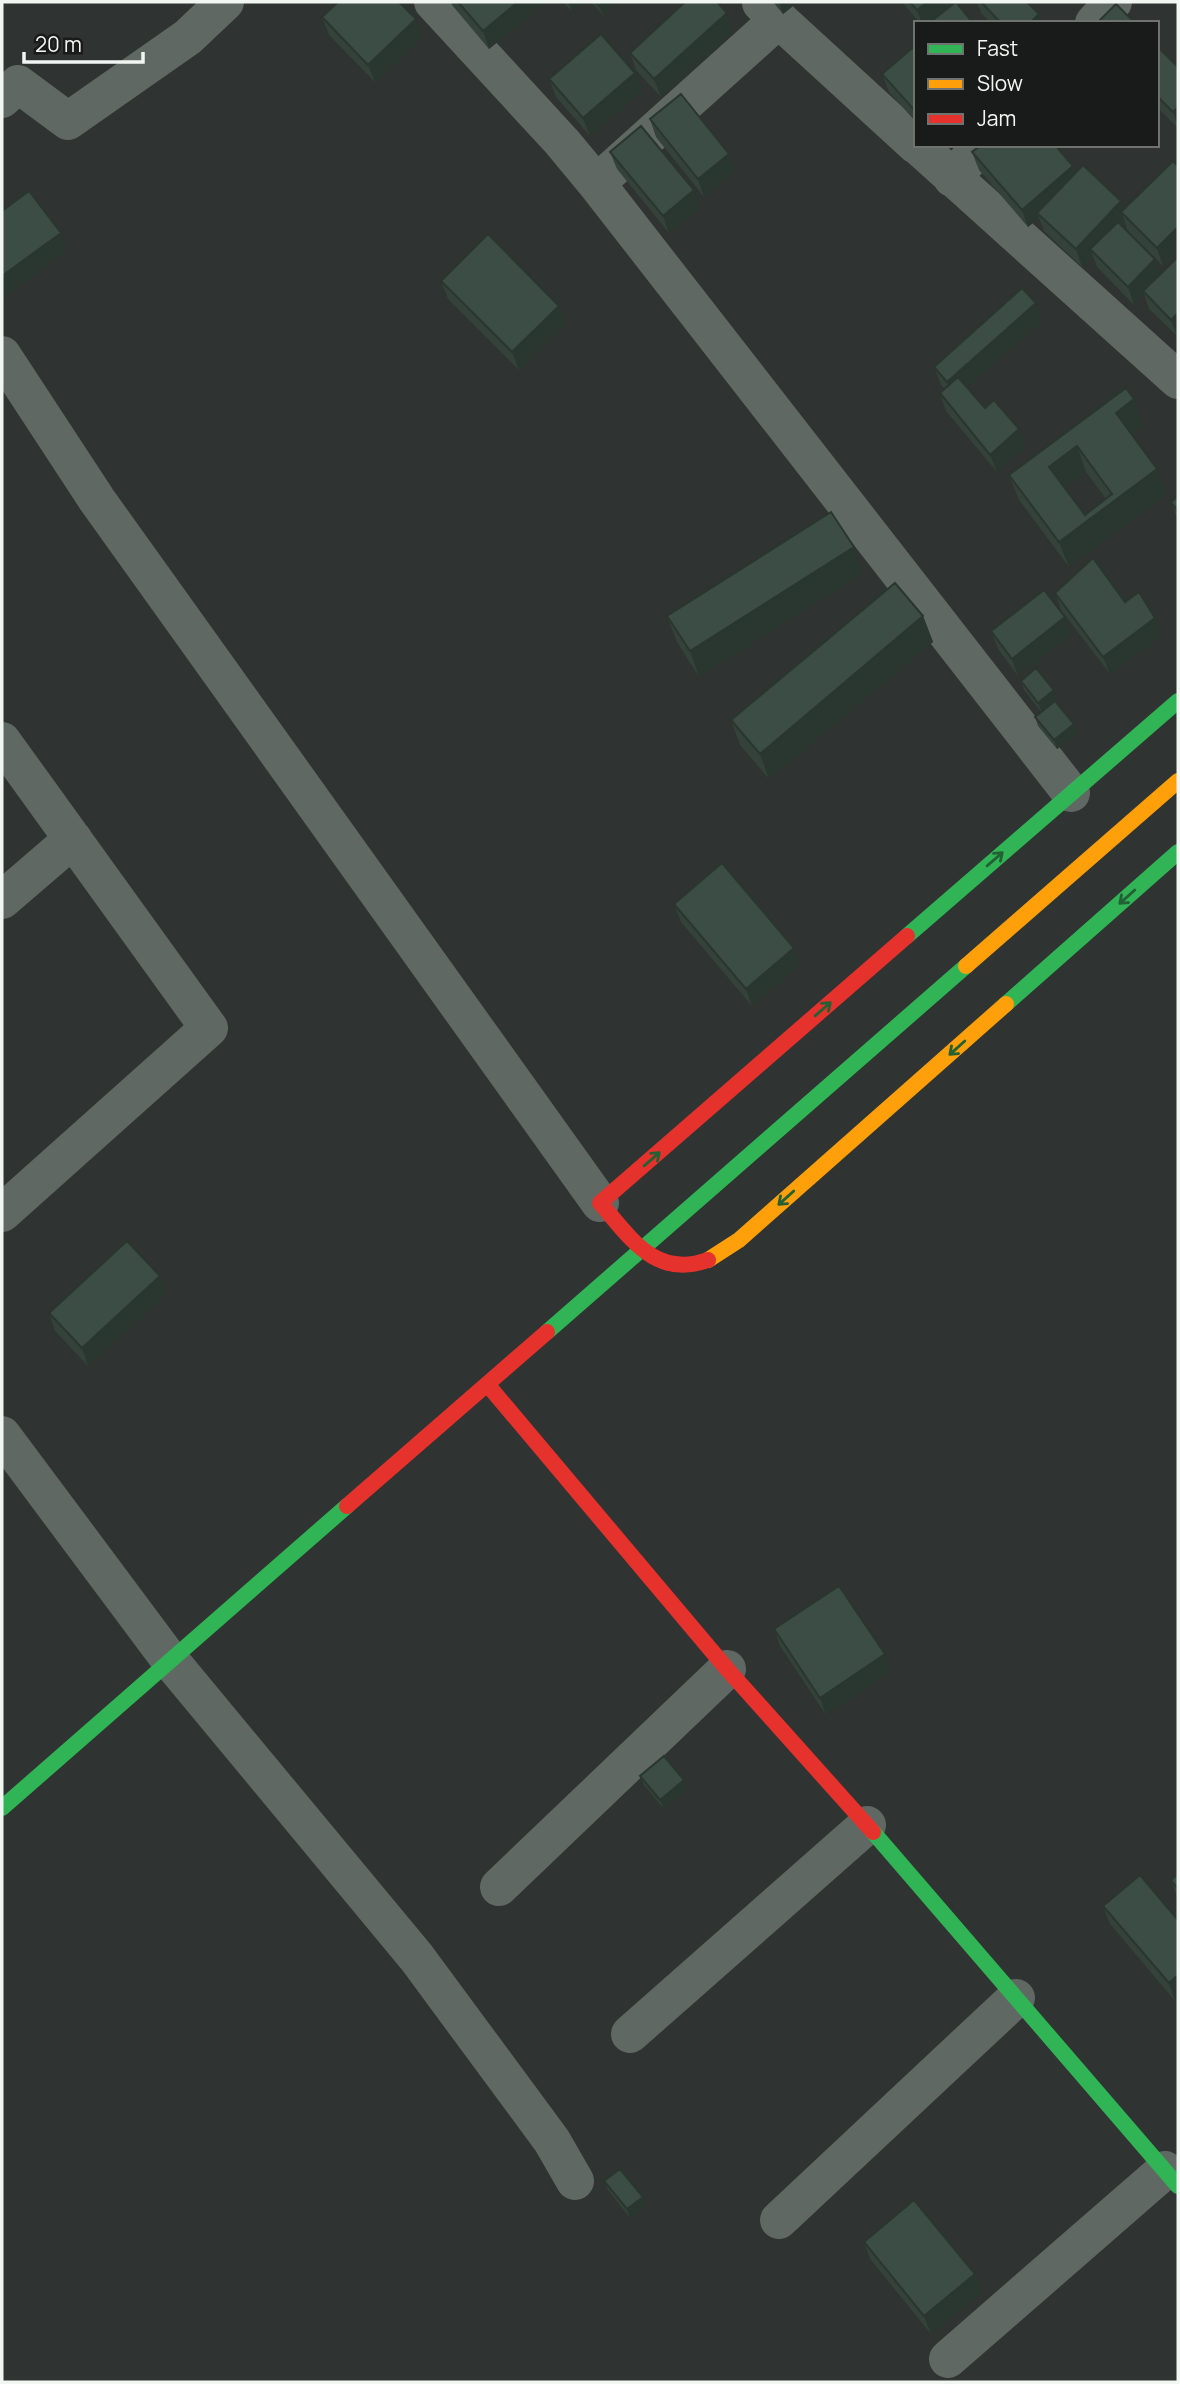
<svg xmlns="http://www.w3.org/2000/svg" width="1180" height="2384" font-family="Manrope,sans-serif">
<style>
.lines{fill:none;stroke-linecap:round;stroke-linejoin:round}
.street{stroke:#606864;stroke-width:38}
.fast{stroke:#30b455;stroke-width:16}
.slow{stroke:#ff9f0a;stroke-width:16}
.jam{stroke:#e5322d;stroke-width:16}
.wall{fill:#34423b;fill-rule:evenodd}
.shaded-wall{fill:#2a3630}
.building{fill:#3c4d45;stroke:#2a3630;stroke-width:2;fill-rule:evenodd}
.oneway{stroke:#236034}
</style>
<rect width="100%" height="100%" fill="#2f3331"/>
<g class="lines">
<path class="street" d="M433,2L562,142L596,183L1071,793
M761,3L916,145
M1094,23L1113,2
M2,99L18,84L68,121L188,37L225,2
M917,145L1178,380
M609,172L779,19
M952,178L982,145
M2,355L97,500L600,1203
M2,741L209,1028L2,1213
M2,900L73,839
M2,1435L169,1659L417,1958L552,2141L575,2181
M499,1887L727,1669
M630,2034L867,1825
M779,2220L1016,1998
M948,2359L1165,2170"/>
<path class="fast" d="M907,936L1178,701
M1006,1004L1178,852
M547,1332L966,966
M2,1808L347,1506
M873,1832L1178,2186"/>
<path class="slow" d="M966,966L1178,781
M708,1260L739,1240L1006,1004"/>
<path class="jam" d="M708,1260C655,1279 631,1238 600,1203L907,936
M487,1384L727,1669L873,1832
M347,1506L547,1332"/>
</g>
<path class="wall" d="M451,2H546L489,49L452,5Z
M563,2H583L572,11Z
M591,2H618L603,15Z
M773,2H798L783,14Z
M902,2H954L930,23H920Z
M977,2H1027L1042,23H991L981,13Z
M322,17L422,37L375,82L329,35Z
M733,31L661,97L636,70L630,53Z
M916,45V122L889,92L882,74Z
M1157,46L1178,67V128L1157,107Z
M635,73L642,91L590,136L556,97L549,79Z
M650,119L729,154L735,172L704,197L656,137Z
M981,145H1057L1056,146L1073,166L1075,173L1124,209L1178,166V251L1163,266L1127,230L1125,222L1122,225L1155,259L1161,274L1178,257V337L1149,309L1144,294L1134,305L1097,267L1093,256L1082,267L1044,231L1039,218L1028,227L979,170L972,152Z
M610,152L700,208L669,233L617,169Z
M441,281L559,306L566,324L519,370L448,299Z
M1042,321L967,387L985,408L1019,429L1026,446L997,472L946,411L940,393L945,389L941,385L934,367Z
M1134,399L1143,425L1131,434L1157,469L1167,494L1069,567L1019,500L1009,475ZM1086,472L1106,499L1085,515L1065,488Z
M1178,496V521L1171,502Z
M863,573L699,677L677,642L667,616Z
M1055,593L1125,602L1155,618L1161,636L1110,674L1061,610Z
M923,616L933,642L769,779L740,745L731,720Z
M991,631L1071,635L1018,676L998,649Z
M1021,681L1057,699L1055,701L1074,724L1078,733L1057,749L1038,726L1035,717L1041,712L1024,690Z
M674,904L794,948L800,965L752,1006L681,922Z
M160,1276L166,1294L88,1366L55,1331L49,1313Z
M774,1629L891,1672L826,1715L780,1646Z
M640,1776L684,1780L687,1789L664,1809L644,1785Z
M1178,1874V1899L1171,1880Z
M1103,1906L1178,1920V1998L1175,2001L1110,1924Z
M604,2181L646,2207L630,2218L608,2190Z
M864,2242L975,2274L982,2292L931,2334L870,2259Z"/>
<path class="shaded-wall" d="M253,2H262L255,8Z
M518,2H546L489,49L483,31Z
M568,2H583L572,11Z
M604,2H618L603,15L599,6Z
M779,2H798L783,14Z
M927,2H954L930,23H922L917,10Z
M727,13L733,31L661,97L654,79Z
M1039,14L1042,23H1030Z
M416,19L422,37L375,82L368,65Z
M635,73L642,91L590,136L583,118Z
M1178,107V126L1173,112Z
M729,154L735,172L704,197L698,179Z
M1073,166L1079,183L1037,213L1039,218L1028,227L1022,210Z
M694,190L700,208L669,233L663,216Z
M1121,201L1127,219L1121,212L1125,222L1095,253L1090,249L1093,256L1082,267L1076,249Z
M1178,227V251L1163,266L1157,248Z
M61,233L67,250L2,299V276Z
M1155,259L1162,276L1143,291L1144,294L1134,305L1128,287Z
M1036,303L1042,321L954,399L947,382Z
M559,306L566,324L519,370L512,352Z
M1178,313V338L1171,320Z
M1134,399L1143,425L1125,439L1116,413Z
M1019,429L1026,446L997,472L990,455Z
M1077,446L1086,472L1059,492L1049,467Z
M1157,469L1167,494L1069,567L1059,542Z
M854,547L863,573L699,677L690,651Z
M923,616L933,642L769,779L760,754Z
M1065,617L1071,635L1018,676L1012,659Z
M1155,618L1161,636L1110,674L1103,657Z
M1054,690L1057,699L1042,712L1038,703Z
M1074,724L1078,733L1057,749L1054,740Z
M794,948L800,965L752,1006L746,989Z
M160,1276L166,1294L88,1366L82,1348Z
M885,1654L891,1672L826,1715L820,1698Z
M684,1780L687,1789L664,1809L660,1800Z
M1178,1975V1998L1175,2001L1169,1983Z
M643,2197L646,2207L630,2218L627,2209Z
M975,2274L982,2292L931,2334L924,2316Z"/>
<path class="building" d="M338,2H399L416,19L368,65L322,17Z
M458,2H518L483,31Z
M596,2H604L599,6Z
M685,2H717L727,13L654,79L630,53Z
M910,2H927L917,10Z
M956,2L973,23H935L933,20Z
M981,2H1027L1039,14L1030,23H1001Z
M1116,4L1135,23H1097Z
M601,34L635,73L583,118L549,79Z
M916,45V112L882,74Z
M1157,46L1178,67V107L1173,112L1157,96Z
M681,94L729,154L698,179L650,119Z
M641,126L694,190L663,216L610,152Z
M981,145H1055L1073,166L1022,210L972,152Z
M1173,161L1178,166V227L1157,248L1121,212Z
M1083,165L1121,201L1076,249L1037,213Z
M29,191L61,233L2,276V211Z
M1118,222L1155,259L1128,287L1090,249Z
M488,234L559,306L512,352L441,281Z
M1178,257V313L1171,320L1143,291Z
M1022,288L1036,303L947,382L934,367Z
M958,377L985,408L994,400L1019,429L990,455L940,393Z
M1126,388L1134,399L1116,413L1157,469L1059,542L1009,475ZM1077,446L1112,494L1085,515L1049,467Z
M1178,496V511L1171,502Z
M831,512L854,547L690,651L667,616Z
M1093,558L1125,602L1139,592L1155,618L1103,657L1055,593Z
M895,583L923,616L760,754L731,720Z
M1044,590L1065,617L1012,659L991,631Z
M1036,668L1054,690L1038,703L1021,681Z
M1055,701L1074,724L1054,740L1035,717Z
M722,863L794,948L746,989L674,904Z
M127,1241L160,1276L82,1348L49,1313Z
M839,1586L885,1654L820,1698L774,1629Z
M664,1756L684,1780L660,1800L640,1776Z
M1178,1874V1889L1171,1880Z
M1140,1875L1178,1920V1975L1169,1983L1103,1906Z
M620,2169L643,2197L627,2209L604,2181Z
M914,2200L975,2274L924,2316L864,2242Z"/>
<defs><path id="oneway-shaft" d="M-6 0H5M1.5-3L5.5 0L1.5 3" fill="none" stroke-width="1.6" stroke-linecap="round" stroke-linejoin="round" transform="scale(1.75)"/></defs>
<g class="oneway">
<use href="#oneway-shaft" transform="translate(995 859) rotate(-41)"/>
<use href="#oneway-shaft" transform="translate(1127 897) rotate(138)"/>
<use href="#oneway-shaft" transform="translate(823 1009) rotate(-41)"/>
<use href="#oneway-shaft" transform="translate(957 1048) rotate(138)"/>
<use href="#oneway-shaft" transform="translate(652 1159) rotate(-41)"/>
<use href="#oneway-shaft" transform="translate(786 1198) rotate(138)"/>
</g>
<rect width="1180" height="2384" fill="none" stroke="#f2f6f3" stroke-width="7"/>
<rect x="914" y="21" width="245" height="126" fill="#181b19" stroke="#6f7370" stroke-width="2"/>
<rect x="928" y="44" width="35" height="10" fill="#30b455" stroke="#6f7370" stroke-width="2"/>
<text x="977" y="56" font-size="21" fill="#f2f6f3">Fast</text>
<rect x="928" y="79" width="35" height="10" fill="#ff9f0a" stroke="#6f7370" stroke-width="2"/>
<text x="977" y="91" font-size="21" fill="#f2f6f3">Slow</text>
<rect x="928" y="114" width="35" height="10" fill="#e5322d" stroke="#6f7370" stroke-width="2"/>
<text x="977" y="126" font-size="21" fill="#f2f6f3">Jam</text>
<path d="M24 52v10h119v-10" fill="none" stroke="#f2f6f3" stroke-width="3.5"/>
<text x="35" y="52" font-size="21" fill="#f2f6f3" stroke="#181b19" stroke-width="5" paint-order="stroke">20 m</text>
</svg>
